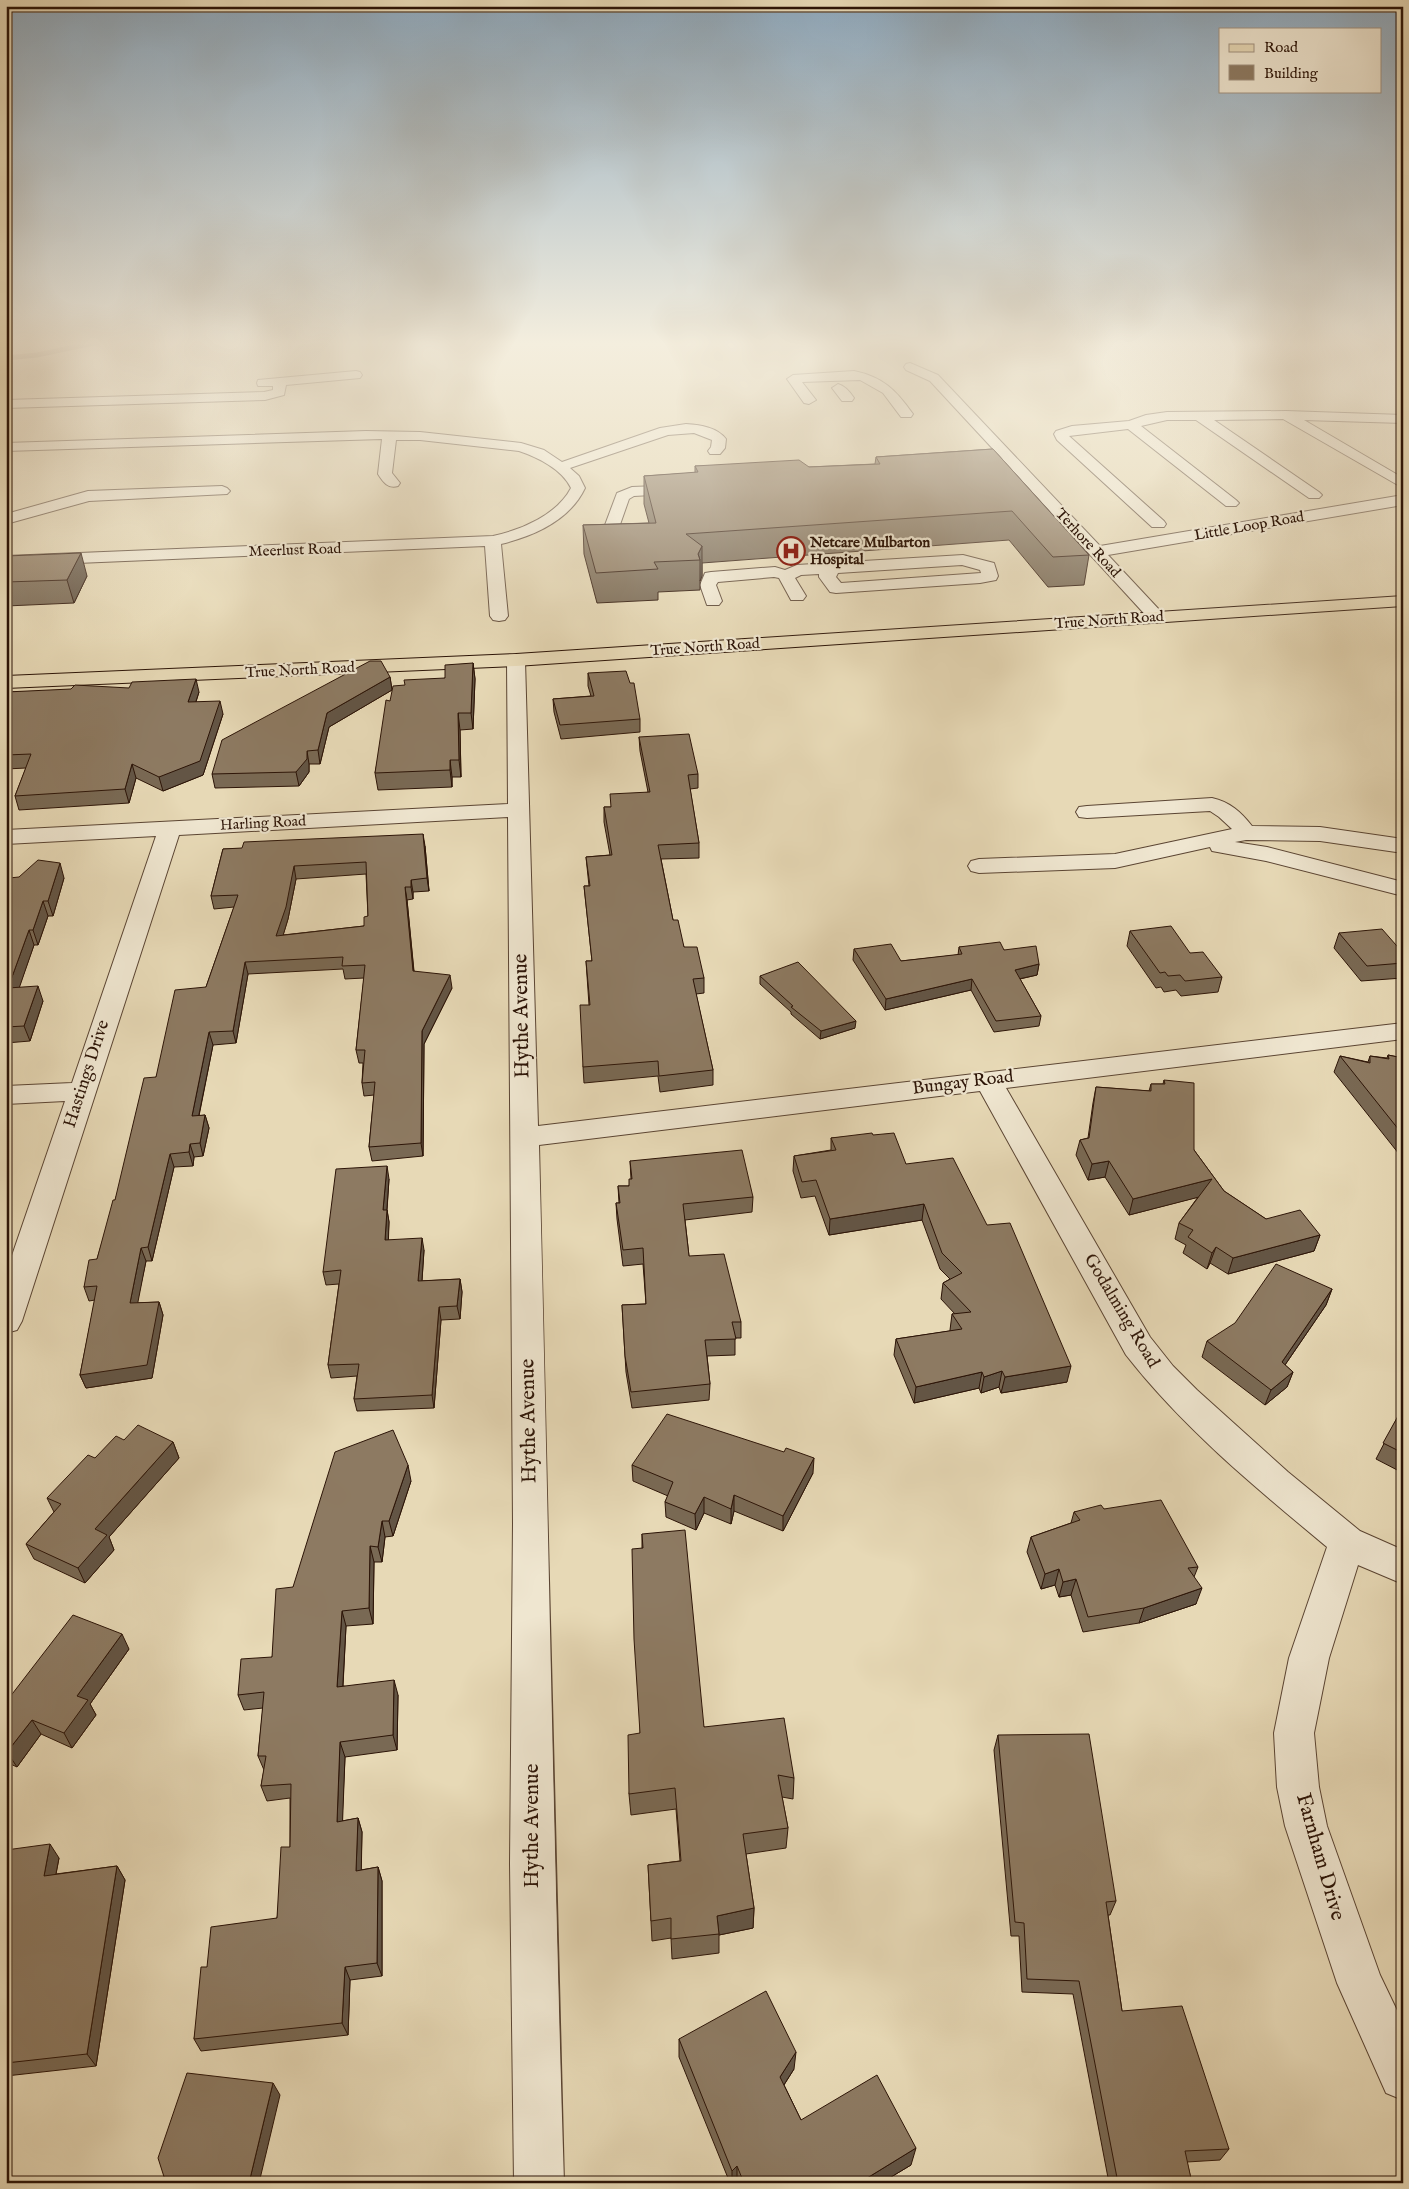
<svg xmlns="http://www.w3.org/2000/svg" width="1409" height="2189" font-family="'IM FELL English',serif">
<style>
.lines{fill:none;stroke-linecap:round;stroke-linejoin:round}
.stream{stroke:#76624c;stroke-width:5}
.minor-casing{stroke:#5b4533;stroke-width:2}
.major-casing{stroke:#2c1407;stroke-width:2}
.minor{fill:#efe6d0;fill-rule:evenodd}
.major{fill:#e7d9b6;fill-rule:evenodd}
.wall{fill:#796954;stroke:#2c1407;fill-rule:evenodd}
.shaded-wall{fill:#635545;stroke:#2c1407}
.building{fill:#8d7a62;stroke:#2c1407;fill-rule:evenodd}
.labels{text-anchor:middle;dominant-baseline:central;stroke-width:4.5;stroke-linejoin:round;paint-order:stroke}
.far-street-label{font-size:15px;fill:#2c1407;stroke:#efe6d0}
.far-poi-label{font-size:15px;font-weight:bold;fill:#2c1407;stroke:#efe6d0;text-anchor:start}
.street-label{font-size:18px;fill:#2c1407;stroke:#efe6d0}
.near-street-label{font-size:21px;fill:#2c1407;stroke:#efe6d0}
</style>
<rect width="100%" height="100%" fill="#e7d9b6"/>
<filter id="stains"><feTurbulence type="fractalNoise" baseFrequency=".004" numOctaves="4"/><feColorMatrix values="0 0 0 0 .2 0 0 0 0 .09 0 0 0 0 .02 0 0 0 .5 -.17"/></filter>
<radialGradient id="worn" r=".72"><stop offset=".6" stop-color="#630" stop-opacity="0"/><stop offset="1" stop-color="#630" stop-opacity=".3"/></radialGradient>
<g class="lines">
<path class="stream" d="M6,358L37,355L103,341"/>
<defs>
<path id="minor" d="M910,363L938,375L1100,546L1403,495V505L1108,555L1166,617L1163,621L1157,622L1151,621L1015,473H969L967,470L969,467L974,466L1007,464L930,381L906,370L904,367L906,364Z
M356,371L360,372L362,375L360,378L286,385L284,395L265,400L6,408V400L264,392L273,390V386H258L257,383L258,380Z
M854,371C883,377 896,390 913,414L911,417H901L883,393L860,380L802,382L816,400L809,404L804,403L787,379L793,375Z
M838,384C845,386 850,392 854,398L852,401H842L832,388Z
M1286,411L1403,415V423L1304,420L1403,478V488L1283,419L1214,420L1319,492L1322,495L1319,498H1309L1196,420H1167L1141,426L1236,500L1239,503L1236,506H1226L1128,429L1069,436L1164,521L1166,524L1164,527H1152L1057,440L1054,434L1056,431L1072,426L1129,421L1146,415L1167,412Z
M686,424C700,425 717,427 726,439L725,448L720,454H710L708,451L711,447L712,440L694,433L668,435L570,468L579,476L585,488C570,520 534,536 501,544L508,616L505,620L499,621L493,620L490,616L485,546L6,566V556L493,536C521,530 557,515 571,488C562,469 537,457 519,451L420,440H396L392,473L400,483L398,486C388,489 383,482 378,474L382,439L6,451V443L366,431L420,432L521,443L544,450L562,462L660,428Z
M682,485L687,487L690,490L687,493L634,496L629,499L616,536H604L602,533L617,493L632,487Z
M222,486L227,488L230,491L227,494L89,501L6,524V514L88,491Z
M963,555L994,563L998,576L996,580L980,583L836,593L830,592L819,577V574L801,575L795,578L806,596L803,600H791L779,578L774,577L718,582L716,585L722,601L719,605H707L700,585L705,573L711,572L775,567L785,570L797,565ZM962,565L980,570L981,573L841,583L836,577L838,573Z
M516,654L523,656L525,660L538,1126L1403,1023V1039L1006,1088L1150,1337L1173,1366L1197,1390L1288,1472L1360,1531L1403,1550V1584L1358,1565L1329,1658L1314,1733L1319,1787L1327,1826L1380,1975L1403,2023V2100L1386,2093L1337,1983L1285,1826L1277,1787L1274,1733L1289,1658L1327,1547C1256,1488 1183,1428 1126,1355L980,1091L539,1145C548,1491 553,1837 564,2183H514L510,1864L513,1523L508,817L179,835L22,1321L17,1330L6,1333V1273L65,1101L6,1104V1086L72,1083L156,836L6,844V830L508,804L507,660L509,656Z
M1212,798C1230,802 1241,812 1252,826L1320,827L1403,839V853L1320,841L1246,840L1235,842L1267,847L1403,882V896L1266,861L1212,851L1210,847L1115,868L979,873L971,871L968,866L971,861L979,859L1115,854L1232,829L1219,817L1210,811L1087,818L1079,817L1076,812L1079,807L1087,806Z"/>
<path id="major" d="M1403,596V606L516,666L6,688V676L516,654Z"/>
</defs>
<use href="#minor" class="minor-casing"/>
<use href="#major" class="major-casing"/>
<use href="#minor" class="minor"/>
<use href="#major" class="major"/>
</g>
<path class="wall" d="M993,449L1089,555L1084,585L1048,587L1009,540L702,563V576L700,581V590L658,592V600L597,603L584,554L583,525L649,523L644,504V476L695,473V466L809,467L875,464L876,457Z
M6,556L87,576L74,603L6,606Z
M473,663L475,679L473,729L460,730L461,777H452V787L378,790L375,773L390,701L445,678Z
M588,673L640,719V732L561,739L554,712L553,699L591,696L588,686Z
M390,677L392,690L329,727L320,764H309V772L299,786L215,788L212,774Z
M6,692H199L196,702L223,714L203,775L163,791L136,778L129,803L19,810L15,796L26,768L6,769Z
M639,737L698,774V788L690,789L699,843V858L661,859L673,920L684,947L704,978V993L696,994L713,1070V1085L660,1092L658,1076L584,1083L583,1067L589,1005L586,961H592L584,886H589L586,857L610,855L604,822V807H611L648,792L640,751Z
M425,846L429,891L413,892V899L407,900L414,971L452,988L424,1044L423,1156L372,1161L369,1147L374,1095L364,1096L362,1083L363,1063H359L356,1050L364,978L345,979L343,969L248,974L236,1043L213,1045L199,1116L205,1115L209,1128L203,1156L194,1157L193,1166L174,1167L152,1261H146L137,1303L159,1302L163,1315L152,1378L86,1388L80,1375L95,1300L89,1301L84,1287L97,1259L115,1200L156,1077L206,987L234,907L214,909L211,896L223,849ZM366,874L368,916L364,926L283,935L288,919L296,879Z
M64,878L53,916H48L38,945H34L19,987L43,1001L30,1041L6,1043V882Z
M1130,931L1190,953L1222,977L1218,992L1181,996L1176,990L1164,992L1161,987L1156,988L1127,946Z
M1339,933L1403,953V978L1361,981L1334,948Z
M959,947L1004,950L1039,964L1037,975L1020,979L1041,1016L1039,1026L994,1032L971,990L885,1010L853,960L854,949L901,961L958,955Z
M760,976L855,1028L820,1039L791,1014V1012L760,984Z
M1388,1055L1403,1058V1159L1334,1072L1340,1056L1368,1062L1370,1056L1387,1058Z
M1164,1080L1194,1150L1224,1191L1266,1219L1320,1235L1314,1251L1228,1274L1210,1263L1207,1269L1183,1253L1186,1245L1175,1239L1179,1223L1198,1197L1129,1215L1105,1177L1088,1180L1076,1155L1080,1140L1088,1138L1093,1103L1096,1087L1149,1091L1151,1084H1163Z
M873,1135L906,1164L1067,1382L1001,1393L999,1387L981,1393L979,1388L914,1403L894,1355L896,1339L950,1331V1330L952,1314H955L941,1299L943,1283L950,1279L940,1269L922,1220L829,1235L815,1196L801,1198L793,1171L794,1156L831,1150V1138Z
M630,1161L753,1197L752,1212L685,1220L689,1256L741,1322V1338H735V1355L707,1356L710,1384L709,1400L632,1408L626,1372L622,1305L646,1304L643,1264L623,1266L617,1219L616,1203H619L618,1186H629L631,1179Z
M389,1179L387,1210L389,1222L388,1240L424,1250L422,1281L460,1279L462,1292L460,1319L441,1320L434,1408L357,1411L354,1399L357,1376L331,1378L328,1365L339,1284L326,1285L323,1272Z
M1403,1192V1201L1400,1199Z
M1332,1289L1326,1305L1285,1365L1293,1372L1287,1387L1265,1405L1202,1357L1207,1341Z
M1403,1407V1473L1376,1459Z
M124,1440L173,1442L179,1458L109,1537L114,1550L85,1583L34,1559L26,1544L54,1512L47,1498L95,1458Z
M632,1465L813,1473L783,1531L734,1511L731,1524L704,1513L696,1530L666,1517L665,1502L668,1496L633,1481Z
M411,1481L393,1536L385,1537L382,1562H374L373,1624L346,1626L343,1686L398,1695L397,1750L345,1757L342,1821L358,1818L362,1832L361,1870L378,1867L382,1881V1976L350,1980L348,2035L201,2051L194,2039L207,1967L277,1918L290,1847V1798L267,1801L261,1786L264,1770L258,1756L263,1708L244,1710L238,1695L272,1657L293,1587Z
M1104,1509L1198,1567L1194,1577L1196,1604L1139,1623L1083,1632L1071,1595L1059,1597L1055,1585L1041,1589L1027,1552L1031,1537L1071,1523L1074,1512Z
M642,1534L704,1727L794,1778L793,1799L782,1797L788,1828L786,1848L746,1854L754,1908L753,1928L719,1935V1953L672,1959L671,1938L652,1941L648,1865L680,1861L676,1809L631,1815L629,1794L640,1733L642,1548Z
M129,1649L90,1704L96,1715L72,1748L41,1734L17,1767L6,1762V1702Z
M998,1735L1116,1901L1110,1915H1108L1122,2011L1229,2149L1220,2160L1187,2162L1192,2183H1109L1073,1994L1022,1992L1019,1936H1011L994,1750Z
M6,1850L59,1858L56,1874L117,1866L125,1880L96,2066L6,2076Z
M679,2039L794,2069L784,2085L801,2120L911,2165L881,2183H737V2182L730,2183L679,2057Z"/>
<path class="shaded-wall" d="M702,546V576L700,581V560L698,554Z
M81,553L87,576L74,603L67,580Z
M473,663L475,679L473,729L471,713Z
M390,677L392,690L329,727L320,764L318,750L327,713Z
M196,679L199,692L191,716L188,702Z
M220,701L223,714L203,775L163,791L159,777Z
M458,713L460,730L461,777L459,760Z
M307,751L309,764V772L299,786L296,772Z
M450,760L452,777V787L450,770Z
M132,764L136,778L129,803L125,789Z
M423,834L425,846L429,891L427,878Z
M60,863L64,878L53,916L48,901Z
M294,866L296,879L288,919L279,949L276,936Z
M411,880L413,892V899L411,887Z
M405,887L407,900L415,984L413,971Z
M43,901L48,916L38,945L33,930Z
M29,930L34,945L14,1003L8,988Z
M245,962L248,974L236,1043L233,1031Z
M1039,964L1037,975L1014,980L1015,970Z
M450,975L452,988L424,1044L423,1156L421,1143L422,1031Z
M972,979L971,990L885,1010L886,999Z
M38,986L43,1001L30,1041L24,1026Z
M856,1021L855,1028L820,1039L821,1031Z
M209,1032L213,1045L196,1129L192,1116Z
M205,1115L209,1128L203,1156L200,1143Z
M190,1144L194,1157L193,1166L189,1152Z
M170,1154L174,1167L152,1261L148,1247Z
M1109,1161L1105,1177L1088,1180L1092,1164Z
M387,1166L389,1179L386,1222L383,1210Z
M1212,1179L1207,1195L1129,1215L1133,1199Z
M924,1204L922,1220L829,1235L830,1219Z
M387,1210L389,1222L388,1253L385,1240Z
M1320,1235L1314,1251L1228,1274L1233,1258Z
M422,1238L424,1250L421,1294L418,1281Z
M1216,1247L1210,1263L1207,1269L1212,1253Z
M141,1248L146,1261L135,1317L130,1303Z
M460,1279L462,1292L460,1319L457,1306Z
M1332,1289L1326,1305L1276,1378L1282,1362Z
M159,1302L163,1315L152,1378L86,1388L80,1375Z
M439,1307L441,1320L434,1408L432,1395Z
M1071,1366L1067,1382L1001,1393L1005,1377Z
M1002,1371L999,1387L981,1393L984,1377Z
M982,1372L979,1388L914,1403L916,1387Z
M1293,1372L1287,1387L1265,1405L1271,1390Z
M173,1442L179,1458L109,1537L114,1550L85,1583L78,1568L95,1529Z
M814,1458L813,1473L783,1531V1516Z
M408,1465L411,1481L393,1536L389,1521Z
M734,1495V1511L731,1524V1509Z
M704,1497V1513L696,1530L695,1514Z
M382,1521L385,1537L382,1562L378,1547Z
M370,1546L374,1562L373,1624L369,1608Z
M1059,1569L1055,1585L1041,1589L1045,1574Z
M1076,1579L1071,1595L1059,1597L1063,1582Z
M1202,1588L1196,1604L1139,1623L1144,1608Z
M342,1611L346,1626L342,1701L337,1687Z
M122,1634L129,1649L90,1704L96,1715L72,1748L64,1733L77,1696Z
M394,1680L398,1695L397,1750L393,1735Z
M32,1720L41,1734L17,1767L7,1752Z
M340,1742L345,1757L342,1836L337,1822Z
M358,1818L362,1832L361,1885L356,1871Z
M50,1844L59,1858L53,1889L44,1876Z
M117,1866L125,1880L96,2066L87,2054Z
M378,1867L382,1881V1976L377,1963Z
M754,1908L753,1928L719,1935L717,1916Z
M345,1967L350,1980L348,2035L342,2023Z
M796,2052L794,2069L778,2094L780,2077Z
M273,2083L280,2095L259,2183H249Z
M916,2148L911,2165L881,2183H859Z
M737,2166V2182L732,2183V2171Z"/>
<path class="building" d="M993,449L1089,555L1053,557L1012,511L686,534L702,546L698,554L700,560L654,562L658,569L596,573L583,525L656,523L644,476L698,472L695,466L799,460L809,467L880,464L876,457Z
M81,553L67,580L6,582V556Z
M370,661H381L390,677L327,713L318,750L307,751V759L296,772L212,774L222,740Z
M473,663L471,713H458L459,760H450V770L375,773L386,700L390,701L393,686L405,685L404,680L445,678V665Z
M626,671L630,683H634L640,719L560,725L553,699L594,696L588,673Z
M196,679L188,702L220,701L200,761L159,777L132,764L125,789L15,796L31,754L6,755V692L71,689L75,685L129,688L132,682Z
M689,734L698,774L688,775L699,843L658,845L673,920H678L684,947H697L704,978L693,979L713,1070L659,1076L658,1061L583,1067L580,1005H590L586,961H592L584,886H590L586,857L612,855L604,807H611L610,794L650,792L639,737Z
M423,834L427,878L411,880V887H405L413,971L450,975L422,1031L421,1143L369,1147L375,1082L362,1083L365,1050H356L365,965L342,966L343,957L245,962L233,1031L209,1032L192,1116L205,1115L200,1143L190,1144L189,1152L170,1154L148,1247L141,1248L130,1303L159,1302L147,1365L80,1375L97,1286L84,1287L89,1260L97,1259L113,1200H115L144,1078L156,1077L175,990L206,987L238,895L211,896L223,849L242,848L244,842ZM366,862L368,916L364,917V926L276,936L286,907L294,866Z
M38,860L60,863L48,901H43L33,930H29L8,988L38,986L24,1026L6,1027V882L8,881L9,878L19,877Z
M1171,926L1190,953L1203,952L1222,977L1185,981L1180,975L1168,976L1165,972L1160,973L1130,931Z
M1382,929L1403,953V963L1367,966L1339,933Z
M1000,942L1004,950L1036,946L1039,964L1015,970L1041,1016L996,1021L972,979L886,999L854,949L891,944L901,961L962,954L959,947Z
M798,962L856,1021L821,1031L791,1007L793,1006L760,976Z
M1388,1055L1403,1058V1135L1340,1056L1370,1063V1056L1389,1059Z
M1164,1080L1194,1083V1150L1224,1191L1266,1219L1300,1210L1320,1235L1233,1258L1216,1247L1212,1253L1188,1237L1193,1230L1179,1223L1212,1179L1133,1199L1109,1161L1092,1164L1080,1140L1089,1138L1096,1087L1151,1091V1084H1165Z
M872,1133L873,1135L894,1133L906,1164L953,1158L987,1225L1010,1223L1071,1366L1005,1377L1002,1371L984,1377L982,1372L916,1387L896,1339L962,1329L952,1314L971,1312L943,1283L962,1273L942,1253L924,1204L830,1219L816,1180L802,1182L794,1156L836,1150L831,1138Z
M742,1150L753,1197L683,1204L689,1256L724,1254L741,1322H732L736,1339L705,1340L710,1384L631,1392L625,1356L622,1305L646,1304L643,1248L623,1250L616,1203H620L618,1186H629V1179H632L630,1161Z
M387,1166L383,1210H387L385,1240L422,1238L418,1281L460,1279L457,1306L439,1307L432,1395L354,1399L359,1364L328,1365L341,1270L323,1272L336,1169Z
M1276,1264L1332,1289L1282,1362L1293,1372L1271,1390L1207,1341L1235,1323Z
M1403,1407V1453L1383,1443Z
M667,1414L784,1452L786,1448L814,1458L783,1516L734,1495L731,1509L704,1497L695,1514L665,1502L673,1482L632,1465Z
M138,1425L173,1442L95,1529L107,1535L78,1568L26,1544L61,1504L47,1498L88,1455L95,1458L116,1436L124,1440Z
M393,1430L408,1465L389,1521H382L378,1547L370,1546L369,1608L342,1611L337,1687L394,1680L393,1735L340,1742L337,1822L358,1818L356,1871L378,1867L377,1963L345,1967L342,2023L194,2039L201,1967H207L211,1927L277,1918L281,1847H290L291,1784L261,1786L266,1756H258L264,1692L238,1695L241,1659L272,1657L276,1589L293,1587L335,1452Z
M1161,1500L1198,1567L1188,1568L1202,1588L1144,1608L1088,1617L1076,1579L1063,1582L1059,1569L1045,1574L1031,1537L1080,1520L1074,1512L1101,1505L1104,1509Z
M685,1530L704,1727L784,1718L794,1778L778,1775L788,1828L743,1834L754,1908L717,1916L719,1934L671,1939V1918L651,1921L648,1865L681,1861L675,1788L629,1794L628,1735L640,1733L634,1639L632,1549L643,1548L642,1534Z
M73,1615L122,1634L77,1696L88,1700L64,1733L32,1720L7,1752H6V1702Z
M1089,1734L1116,1901L1106,1902L1122,2011L1182,2006L1229,2149L1185,2151L1192,2183H1118L1079,1981L1027,1979L1024,1923L1015,1922L998,1735Z
M50,1844L44,1876L117,1866L87,2054L6,2063V1850Z
M766,1991L796,2052L780,2077L801,2120L877,2075L916,2148L859,2183H744L737,2166L732,2171L679,2039Z
M187,2073L273,2083L249,2183H166L158,2158Z"/>
<linearGradient id="sky" x2="0" y2="1"><stop stop-color="#8ea8bc"/><stop offset="0.53" stop-color="#f4eede"/><stop offset="1" stop-color="#f4eede" stop-opacity="0"/></linearGradient>
<rect width="1409" height="648" fill="url(#sky)"/>
<defs>
<symbol id="hospital-ring" viewBox="-11 -11 22 22"><circle r="9.5" fill="#efe6d0" stroke="#8f2418" stroke-width="1.5"/><path d="M-5-5h3v3.5h4V-5h3V5h-3V1.5h-4V5h-3Z" fill="#8f2418"/></symbol>
</defs>
<g fill-rule="evenodd">
<use href="#hospital-ring" x="775" y="535" width="32" height="32"/>
</g>
<g class="labels">
<g class="far-street-label">
<text transform="translate(1249 526) rotate(-10)">Little Loop Road</text>
<text transform="translate(1088 543) rotate(47)">Terhore Road</text>
<text transform="translate(295 550) rotate(-2)">Meerlust Road</text>
<text transform="translate(1109 620) rotate(-4)">True North Road</text>
<text transform="translate(705 647) rotate(-4)">True North Road</text>
<text transform="translate(300 670) rotate(-3)">True North Road</text>
<text transform="translate(263 823) rotate(-3)">Harling Road</text>
</g>
<g class="far-poi-label">
<text x="810" y="542">Netcare Mulbarton<tspan x="810" dy="17">Hospital</tspan></text>
</g>
<g class="street-label">
<text transform="translate(87 1074) rotate(-72)">Hastings Drive</text>
<text transform="translate(963 1083) rotate(-7)">Bungay Road</text>
<text transform="translate(1121 1311) rotate(59)">Godalming Road</text>
</g>
<g class="near-street-label">
<text transform="translate(522 1016) rotate(-91)">Hythe Avenue</text>
<text transform="translate(529 1421) rotate(-91)">Hythe Avenue</text>
<text transform="translate(532 1826) rotate(-90)">Hythe Avenue</text>
<text transform="translate(1320 1857) rotate(74)">Farnham Drive</text>
</g>
</g>
<rect width="1409" height="2189" fill="none" stroke="#e7d9b6" stroke-width="25"/>
<rect x="8" y="8" width="1394" height="2174" fill="none" stroke="#2c1407" stroke-width="2.5"/>
<rect x="12" y="12" width="1384" height="2164" fill="none" stroke="#2c1407"/>
<rect x="1219" y="28" width="162" height="65" fill="#efe6d0" stroke="#a19280"/>
<rect x="1229" y="44" width="25" height="8" fill="#e7d9b6" stroke="#a19280"/>
<text x="1264" y="52" font-size="15" fill="#2c1407">Road</text>
<rect x="1229" y="65" width="25" height="15" fill="#8d7a62" stroke="#a19280"/>
<text x="1264" y="78" font-size="15" fill="#2c1407">Building</text>
<rect width="100%" height="100%" filter="url(#stains)"/>
<rect width="100%" height="100%" fill="url(#worn)"/>
</svg>
